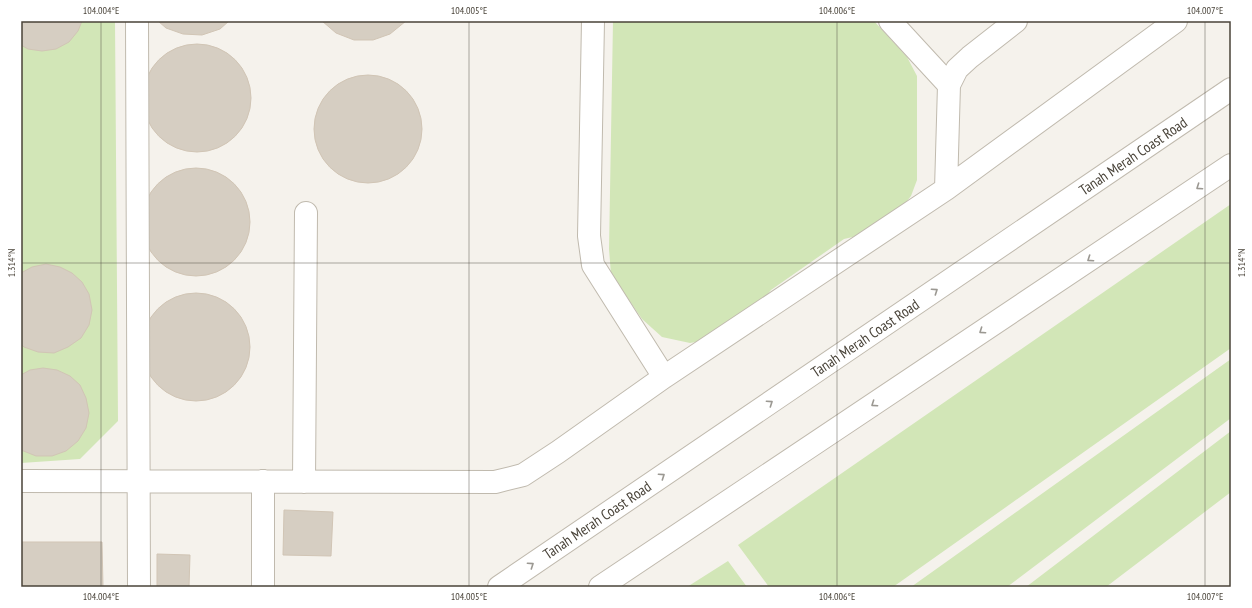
<svg xmlns="http://www.w3.org/2000/svg" width="1252" height="608" font-family="'PT Sans Narrow',sans-serif">
<style>
.green{fill:#d2e6b7}
.building{fill:#d6cec2;stroke:#d1c5b5}
.lines{fill:none;stroke-linecap:round;stroke-linejoin:round}
.minor-casing{stroke:#c0baae;stroke-width:24}
.minor{stroke:#fff;stroke-width:22}
.oneway{stroke:#9b9892}
.ticks{fill:none;stroke:#494339;stroke-width:1;stroke-opacity:0.45}
.labels{text-anchor:middle;dominant-baseline:central;stroke-width:3;stroke-linejoin:round;paint-order:stroke}
.street-label{font-size:15px;fill:#494339;stroke:#fff}
.neatline{fill:none;stroke:#494339;stroke-width:1.5}
.ticks-label{font-size:10px;text-anchor:middle;fill:#494339}
</style>
<rect width="100%" height="100%" fill="#f5f2ec"/>
<path class="green" d="M21,21H115L118,421L80,459L21,463Z
M613,21H874L907,57L917,76V180L911,196L895,216L870,233L844,239L771,290L754,311L712,339L690,343L662,337L642,319L611,274L609,249Z
M1231,204V348L893,587H769L738,545Z
M1231,359V418L1007,587H911Z
M1231,431V492L1106,587H1026Z
M728,561L747,587H687Z"/>
<path class="building" d="M21,21H82L78,31L69,42L56,49L42,51L28,49L21,45Z
M158,21H229L220,29L202,35L183,34L166,28Z
M322,21H321H406L390,34L373,40H354L336,33Z
M143 98a54 54 0 1 1 108 0a54 54 0 1 1-108 0Z
M314 129a54 54 0 1 1 108 0a54 54 0 1 1-108 0Z
M142 222a54 54 0 1 1 108 0a54 54 0 1 1-108 0Z
M46,264L60,267L72,273L82,282L89,294L92,310L89,325L81,338L68,347L54,353L38,352L24,347L21,344V273L32,267Z
M142 347a54 54 0 1 1 108 0a54 54 0 1 1-108 0Z
M43,368L57,370L70,376L80,385L86,398L89,413L86,428L78,441L66,451L52,456H36L21,450V375L30,370Z
M284,510L333,512L331,556L283,555Z
M21,542H102L103,587H21Z
M157,554L190,555L189,587H157Z"/>
<g class="lines">
<defs>
<path id="minor" d="M137,21L139,587
M593,21L589,236L593,265L664,377
M890,21L949,85
M946,189L949,85L957,69L970,57L1016,21
M21,481L495,482L523,475L558,452L664,377L946,189L1176,21
M263,481V587
M304,482L306,213
M499,587L1231,89
M600,587L1231,165"/>
</defs>
<use href="#minor" class="minor-casing"/>
<use href="#minor" class="minor"/>
</g>
<defs><path id="oneway-chevron" d="M-2-3.5L2.5 0L-2 3.5" fill="none" stroke-width="1.6" stroke-linecap="round" stroke-linejoin="round"/></defs>
<g class="oneway">
<use href="#oneway-chevron" transform="translate(1199 187) rotate(146)"/>
<use href="#oneway-chevron" transform="translate(1090 259) rotate(146)"/>
<use href="#oneway-chevron" transform="translate(935 291) rotate(-34)"/>
<use href="#oneway-chevron" transform="translate(982 331) rotate(146)"/>
<use href="#oneway-chevron" transform="translate(770 403) rotate(-34)"/>
<use href="#oneway-chevron" transform="translate(874 404) rotate(146)"/>
<use href="#oneway-chevron" transform="translate(662 476) rotate(-34)"/>
<use href="#oneway-chevron" transform="translate(531 565) rotate(-34)"/>
</g>
<path class="ticks" d="M101,21V587M469,21V587M837,21V587M1205,21V587M21,263H1231"/>
<g class="labels">
<g class="street-label">
<text transform="translate(1133 156) rotate(-34)">Tanah Merah Coast Road</text>
<text transform="translate(865 338) rotate(-34)">Tanah Merah Coast Road</text>
<text transform="translate(597 520) rotate(-34)">Tanah Merah Coast Road</text>
</g>
</g>
<rect width="1252" height="608" fill="none" stroke="#ffffff" stroke-width="44"/>
<rect x="22" y="22" width="1208" height="564" class="neatline"/>
<g class="ticks-label">
<text x="101" y="14">104.004°E</text>
<text x="469" y="14">104.005°E</text>
<text x="837" y="14">104.006°E</text>
<text x="1205" y="14">104.007°E</text>
<text transform="translate(11 263) rotate(-90)" y="4">1.314°N</text>
<text transform="translate(1241 263) rotate(-90)" y="4">1.314°N</text>
<text x="101" y="600">104.004°E</text>
<text x="469" y="600">104.005°E</text>
<text x="837" y="600">104.006°E</text>
<text x="1205" y="600">104.007°E</text>
</g>
</svg>
